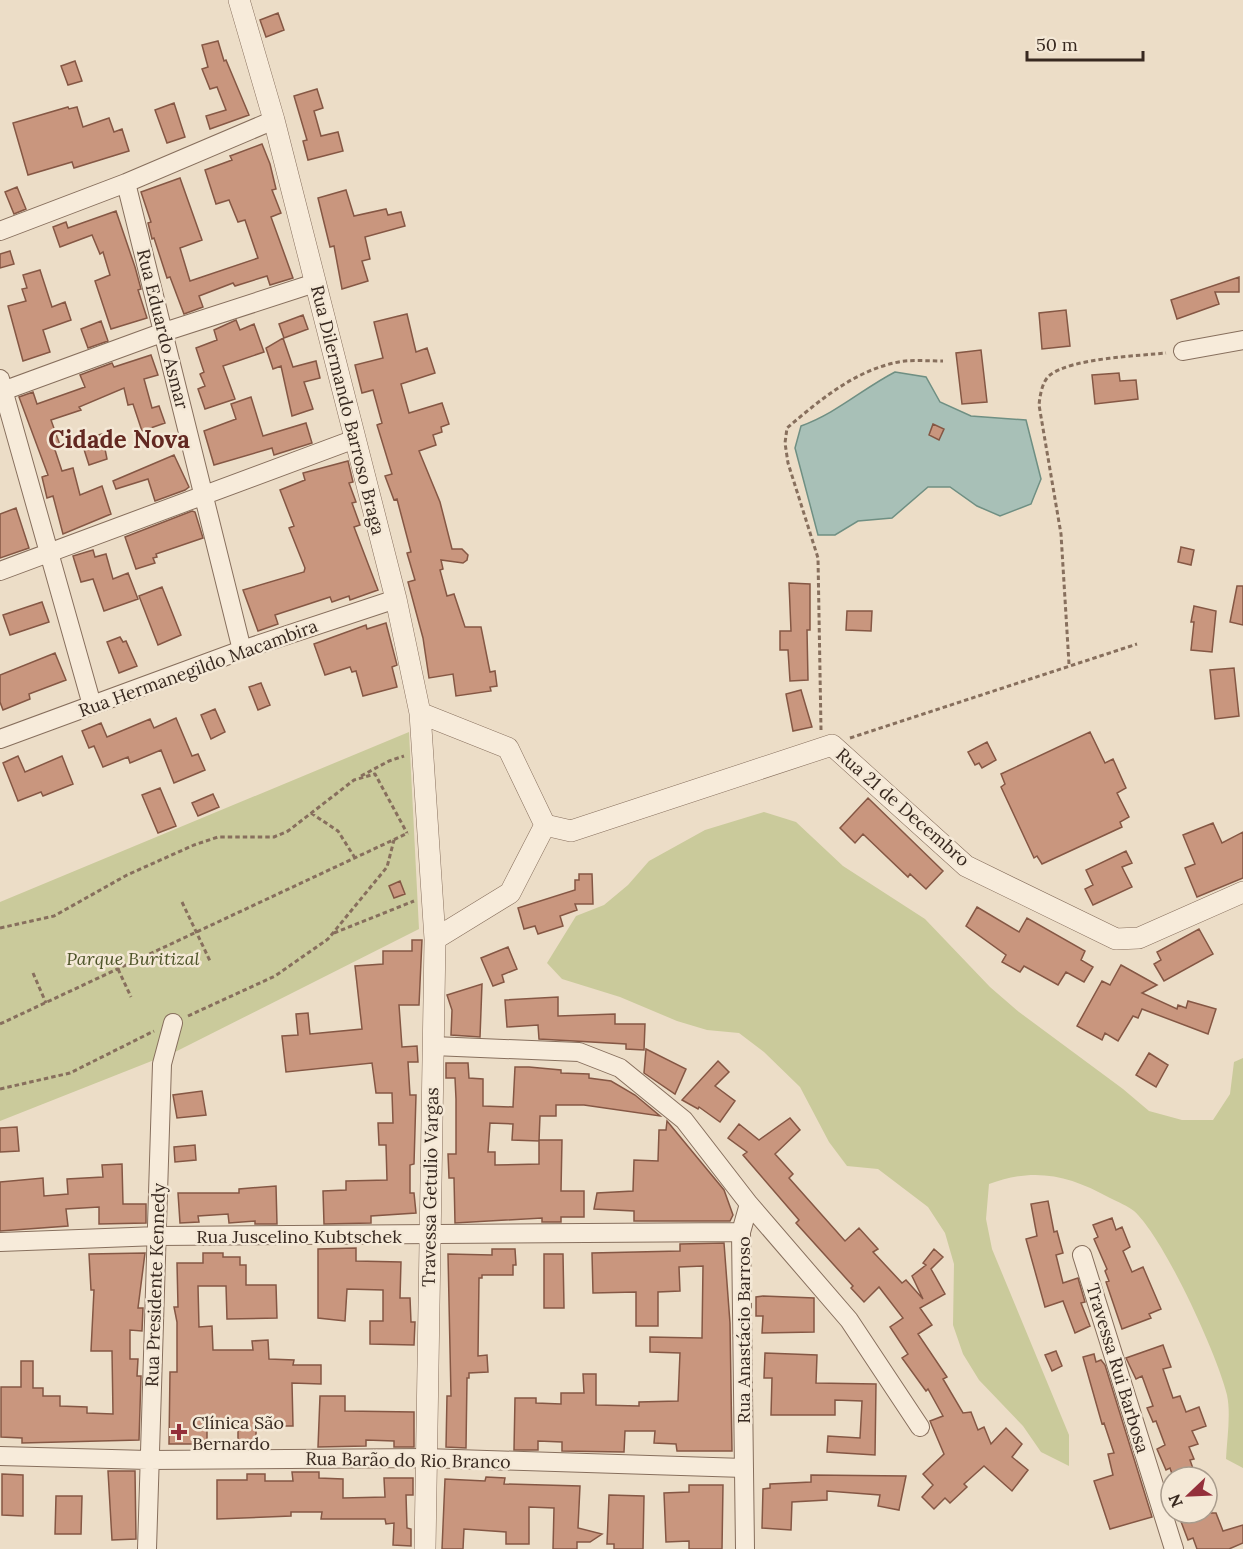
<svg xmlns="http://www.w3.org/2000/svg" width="1243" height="1549" font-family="Lora,serif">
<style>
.green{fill:#caca9b}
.water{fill:#a8c0b7;stroke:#6f8f83;stroke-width:1.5}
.building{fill:#c9967e;stroke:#855744;stroke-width:1.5}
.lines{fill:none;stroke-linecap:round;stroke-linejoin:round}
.minor-casing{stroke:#876f5d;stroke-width:20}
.tertiary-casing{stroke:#876f5d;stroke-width:22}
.path{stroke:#876f5d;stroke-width:3;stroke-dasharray:4.5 3;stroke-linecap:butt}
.minor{stroke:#f7ebda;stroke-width:18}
.tertiary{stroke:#f7ebda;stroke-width:21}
.poi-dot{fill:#94303b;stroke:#f4e8d6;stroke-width:2}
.labels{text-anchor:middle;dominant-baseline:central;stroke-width:5;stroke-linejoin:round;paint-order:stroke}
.street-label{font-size:18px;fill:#382920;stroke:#f4e8d6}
.park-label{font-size:18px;font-style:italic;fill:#4d5428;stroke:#f4e8d6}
.poi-label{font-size:18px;fill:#382920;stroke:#f4e8d6;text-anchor:start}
.district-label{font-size:24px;font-weight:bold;fill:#632821;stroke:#f4e8d6}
</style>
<rect width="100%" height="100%" fill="#ecddc7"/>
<path class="green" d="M409,732L419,929L177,1051L0,1121V902Z
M764,812L796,822L843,866L925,919L990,987L1019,1012L1123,1089L1149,1111L1182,1120H1213L1230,1094L1234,1062L1243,1058V1468L1226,1459C1227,1439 1231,1414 1227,1395C1217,1354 1164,1238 1134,1211C1128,1206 1118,1202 1110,1198C1069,1175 1034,1167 989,1184L986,1219L992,1249L1069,1435V1466L1041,1452L1023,1426L979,1380L963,1354L953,1325L954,1264L945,1233L928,1207L878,1169L847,1166L829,1142L800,1087L764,1052L739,1033L707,1030L677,1021L620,997L562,979L547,963L576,916L604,905L628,885L649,861L705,830Z"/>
<path class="water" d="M895,372L926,377L940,402L971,416L1026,420L1041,479L1031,504L1000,516L977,506L950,487H928L892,518L858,521L835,535H818L795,448L801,426C837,413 862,389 895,372Z"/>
<path class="building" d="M278,13L284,30L266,37L260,20Z
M218,41L224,61L226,60L249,115L210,129L206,116L226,110L217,87L210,89L202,69L208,67L202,45Z
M75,61L82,81L68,85L61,66Z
M317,89L323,108L314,111L321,136L338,132L343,151L308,160L303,141L307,140L294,96Z
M174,103L185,137L167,143L155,110Z
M68,107L69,109L77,107L83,127L109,118L114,132L122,129L129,151L74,168L72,162L28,175L13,123Z
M262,144L270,164L276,189L272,190L281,213L271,217L293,278L270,285L267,276L235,286L233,283L199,296L203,307L184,314L170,277L167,278L154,238L152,239L148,223L151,222L141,192L180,178L202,240L180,248L190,281L258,258L245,220L238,222L229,200L216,204L205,170L232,160L230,156Z
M17,187L26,209L14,214L5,192Z
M346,190L354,216L386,209L388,215L401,212L405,226L365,237L370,259L362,261L368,281L342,289L334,246L330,247L318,198Z
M116,211L135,267L141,289L138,290L147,318L111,329L95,281L110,275L103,252L100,254L92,235L60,247L53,227L66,222L68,228Z
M10,251L14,264L0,268V254Z
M40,270L52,307L65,302L71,320L43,330L50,352L23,361L8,306L26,301L22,289L27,288L23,275Z
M1239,277V292H1215L1219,304L1177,319L1171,300Z
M1066,310L1070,346L1042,349L1039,313Z
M407,314L416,352L427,348L435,373L401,384L409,413L442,403L449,424L441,427L442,432L433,435L436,445L419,451L440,502L452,549H462L468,555L467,560L463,563L441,560L443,569L440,570L447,596L454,594L465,627H481L490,672L495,671L497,686L490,687L491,691L456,696L453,674L429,678L423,638L408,582L415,580L407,553L411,552L397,499L394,500L385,476L392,474L377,425L382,423L373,390L362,393L355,365L383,358L374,322Z
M303,315L308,329L284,338L279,324Z
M236,320L240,330L254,324L264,352L223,366L235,399L205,409L198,389L205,386L200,374L204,372L196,348L217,340L214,330Z
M101,321L108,341L88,348L81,329Z
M283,338L293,367L316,361L320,378L304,382L313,409L292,416L281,366L273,369L266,348Z
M981,350L987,402L962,404L956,353Z
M151,355L158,375L144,379L152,408L159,406L165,423L142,431L133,404L128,405L124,388L79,407L81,410L51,420L60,445L54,447L62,471L73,468L80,495L102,486L111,514L63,534L53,496L47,498L42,477L48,475L19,397L33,392L37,404L85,387L80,375L112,363L114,367Z
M1119,373L1120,381L1136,380L1138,399L1095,404L1092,375Z
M251,397L263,436L306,423L312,443L274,455L272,448L214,465L204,431L236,419L231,404Z
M933,424L944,429L939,440L929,435Z
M102,434L107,459L89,465L81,440Z
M174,455L189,487L185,490L155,501L148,479L116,489L113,481Z
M348,461L353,482L349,483L356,502L352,503L360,525L354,527L378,590L350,600L349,596L332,602L330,597L275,615L278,624L258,631L243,590L304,572L305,568L289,528L294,526L280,490L305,480L303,473Z
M16,508L29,548L0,558V514Z
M192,511L195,512L203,538L156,554L157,557L153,558L155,563L136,569L125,537Z
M1181,547L1194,550L1191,565L1178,562Z
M93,550L95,557L106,554L113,579L128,573L138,599L104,611L93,579L81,582L73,556Z
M789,583L810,584V630H807L808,680L790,681L788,650H780V631H791Z
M1237,586H1243V625L1230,622Z
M162,587L181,635L158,645L139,596Z
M42,602L49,622L10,635L3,615Z
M1194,606L1216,611L1212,652L1191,650L1194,622H1191Z
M847,611H872L871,631L846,630Z
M386,623L397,665L392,667L397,687L363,696L356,671L352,672L350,667L325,675L314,644L366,625L367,629Z
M120,637L123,642L126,641L137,666L119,673L107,642Z
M55,653L66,680L29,694L30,699L3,710L0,702V675Z
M1234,668L1239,716L1215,719L1210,670Z
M261,683L270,705L258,710L249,687Z
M801,690L812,727L793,731L786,694Z
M215,709L225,732L211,739L201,715Z
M176,718L192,756L198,754L205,770L174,783L161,750L130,763L128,757L103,767L94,746L89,748L82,731L101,723L107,737L150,719L154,728Z
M1090,732L1105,763L1113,759L1126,788L1117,793L1129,817L1120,822L1122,827L1042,864L1037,856L1034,858L1001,787L1005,784L1001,774Z
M987,742L996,760L982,768L979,763L975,765L968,752Z
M18,756L25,772L62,756L73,784L43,796L41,792L18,801L3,763Z
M160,788L176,826L158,833L142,795Z
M213,794L219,807L198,816L192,803Z
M868,798L943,871L926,889L910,874L908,877L863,834L855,843L840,828Z
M1213,823L1222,843L1243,832V878L1197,897L1185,868L1195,864L1183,835Z
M1126,851L1132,863L1122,867L1132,887L1093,905L1085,889L1093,885L1086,870Z
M579,874H592L593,904H575L577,910L560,916L563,926L538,934L535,926L524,929L518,908L575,890V880H579Z
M400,881L405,894L394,898L389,886Z
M977,907L1019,932L1027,918L1085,951L1081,960L1093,967L1084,982L1066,972L1058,985L1024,966L1020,972L1002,962L1006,955L966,926Z
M1199,929L1213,954L1164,981L1154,964L1161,960L1157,952Z
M412,940H422L419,1005H399L402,1047L417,1046L418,1062H408L410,1095H416L414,1164L410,1165V1193H414L416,1213L371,1216V1223L324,1224L323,1191L346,1190V1181L387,1180L386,1145H379L378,1123H393L392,1093H376L372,1063L286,1072L282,1036L298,1035L296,1014L308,1013L310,1034L362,1029L355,966L383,964V951H412Z
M508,947L517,969L502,975L504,982L493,986L481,958Z
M1121,965L1157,985L1142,993L1177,1009L1178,1005L1186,1008L1188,1001L1216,1009L1208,1034L1142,1009L1138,1018L1133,1016L1118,1041L1105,1033L1102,1040L1077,1026L1102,981L1110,985Z
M482,984L480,1037L451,1035L452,1010L447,995Z
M558,997V1016L615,1014V1024H645L644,1050L626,1049V1044L539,1039L538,1025L507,1027L505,1000Z
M646,1049L686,1069L675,1094L644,1073Z
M1149,1053L1168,1065L1156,1087L1136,1075Z
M718,1061L729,1072L715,1086L735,1101L720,1122L699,1107L698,1109L682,1100Z
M446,1063H468L469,1078L483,1079V1106L513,1107L515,1067H529L561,1070V1073L589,1074V1078L611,1081L635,1095L660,1116L584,1105H556V1116H540L539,1141L512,1140L513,1124L490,1123L488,1152H495V1165L539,1164V1140H562L561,1191H584V1217H561V1222H542V1218L455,1223L454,1178H449L448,1154H456V1099L455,1078H446Z
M202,1091L206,1115L177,1118L173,1095Z
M790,1118L800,1130L775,1154L793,1174L789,1178L845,1241L859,1228L878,1249L873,1252L902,1283L906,1280L923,1299L912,1276L926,1265L923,1263L934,1249L943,1257L931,1269L945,1294L920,1308L932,1325L918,1334L947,1377L943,1379L963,1413L971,1412L978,1430L984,1427L991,1444L1006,1428L1022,1444L1012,1457L1028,1470L1012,1491L984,1466L964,1484L967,1487L950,1503L945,1498L934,1509L922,1497L933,1485L923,1474L944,1454L930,1421L943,1416L928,1389L926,1391L902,1358L908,1354L890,1327L903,1318L879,1287L864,1302L851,1288L853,1286L796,1223L799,1220L743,1155L747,1152L728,1138L739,1124L759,1140Z
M667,1121L724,1190L733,1215L730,1221H634V1211L594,1209L597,1193L633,1191L634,1160L658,1161L659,1130H666Z
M17,1127L19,1151L0,1152V1128Z
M195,1145L196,1160L175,1162L174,1147Z
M122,1164L123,1204H146V1223L99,1224V1207L66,1209L68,1226L0,1231V1182L43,1178L44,1196L68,1194L67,1179L103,1177L102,1165Z
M276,1186L277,1224H255V1221L229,1223L228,1214L198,1216L199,1222L180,1223L178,1193H239V1189Z
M1048,1201L1054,1232L1057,1231L1063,1253L1056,1255L1063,1283L1078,1278L1085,1302L1081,1303L1090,1326L1075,1333L1063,1301L1045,1307L1026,1239L1037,1236L1031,1204Z
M1112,1218L1116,1230L1122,1227L1130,1247L1123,1251L1132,1272L1143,1267L1161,1309L1149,1314L1151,1318L1122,1329L1106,1282L1109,1281L1105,1271L1107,1269L1094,1239L1098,1237L1093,1225Z
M724,1243L730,1323L732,1451H677L676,1444L654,1443L655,1431H625L624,1452L562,1451V1442L538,1441V1450H514L515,1398H536V1403L561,1404V1393H584L583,1374H596V1405L639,1406V1402L678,1401L680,1353L650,1352V1337L702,1338L703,1266L679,1267L680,1291L658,1292V1326H636V1292L593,1293L592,1253L680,1251V1244Z
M356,1248V1261L401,1262L400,1298H410L411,1322H415L414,1345L370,1344V1321H383V1290L347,1289L345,1321L318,1318V1249Z
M492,1249H515L516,1265H513V1275H482V1278H479L478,1356L487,1355L488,1372L469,1373V1378H467L466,1448L446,1447L447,1396H451L448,1254L492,1255Z
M145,1253L138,1308H143L142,1331L130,1330V1359H138L137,1376H141L139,1440L22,1443V1438L1,1437V1387H21V1361H33V1388H43V1396H60V1406L87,1407V1413L113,1414L112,1351H91L94,1290H91L89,1254Z
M203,1253H223V1257H240V1265H246V1285H276L277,1318L227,1319L226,1286H198L199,1327L212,1326L213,1350H253L252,1341L268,1340L269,1359L294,1360L293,1365H321V1384L292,1383L293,1426H256V1446H238V1425H207V1444H169L170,1372H177V1322L174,1307H178L177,1263H203Z
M544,1254H563L564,1308H544Z
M763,1296L814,1298V1332L762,1333L763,1316H756V1297Z
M1163,1345L1171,1367L1163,1369L1173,1398L1180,1396L1186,1412L1199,1407L1206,1426L1192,1431L1198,1444L1189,1447L1194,1459L1190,1460L1196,1477H1173L1170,1468L1166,1470L1157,1449L1165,1445L1156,1421L1153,1422L1147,1408L1153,1406L1142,1376L1136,1379L1126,1358Z
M1056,1351L1062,1366L1052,1371L1045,1355Z
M765,1353L817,1355L816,1383L876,1384L875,1455L827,1452L828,1436L860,1438L862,1401L835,1400V1415H771L772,1378H764Z
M1094,1354L1096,1362L1101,1360L1105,1365L1152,1517L1110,1529L1094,1481L1113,1475L1108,1454L1114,1453L1104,1423L1102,1424L1083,1357Z
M320,1396H345V1411L414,1412V1447H394V1441L366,1440V1446L318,1447Z
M108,1471H135L136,1539L112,1540Z
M292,1472H319V1478L343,1479V1498L385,1497L384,1478H413V1495H406L407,1528L411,1529V1546L393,1545L394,1523L386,1524L385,1519H321L322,1512H291V1516L217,1519V1480H247V1474H265V1481H293Z
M2,1474L23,1475V1516L2,1515Z
M811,1475L906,1476L899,1510L878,1506L880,1495L827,1491V1500L792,1502L791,1530L762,1528L763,1489L770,1488V1484L811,1482Z
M486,1477L505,1478L504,1484L580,1486L578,1528L602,1534L590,1542H577V1549H553L554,1508L529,1507V1544H506V1532L464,1529L463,1549H442L445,1479L485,1481Z
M689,1485H723L722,1549H689V1541L666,1542L664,1493L689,1492Z
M609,1495L644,1496L643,1549H614V1544H607Z
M56,1496H82L81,1534H55Z
M1196,1513H1216L1223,1531L1243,1525V1543L1229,1549H1197L1193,1538L1188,1540L1180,1519Z"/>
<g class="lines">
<defs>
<path id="minor" d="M126,183L242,650
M0,231L126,183L274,120
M1183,351L1243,340
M0,379L92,705
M0,392L164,332L315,283
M0,571L355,439
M0,739L242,650L396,599
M433,1046L579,1052L620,1068L684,1120L749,1204L741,1232L745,1549
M749,1204L849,1320L920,1427
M0,1242L158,1236L741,1232
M1082,1255L1174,1549
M0,1456L148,1460L425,1458L744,1468
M147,1549L162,1064L173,1023"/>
<path id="tertiary" d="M239,0L274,120L396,599L420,713L435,939L425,1549
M420,713L508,748L545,825L510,893L435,939
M545,825L571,831L832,745L966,866L1116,939L1139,938L1243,892"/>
</defs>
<use href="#minor" class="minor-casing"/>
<use href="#tertiary" class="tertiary-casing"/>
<path class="path" d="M1069,664L1061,534L1039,405C1040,396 1042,381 1050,375C1072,358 1138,356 1166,353
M821,730L818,558L788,463L785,443L787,428C821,399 859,367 905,361C917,360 930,361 943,361
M850,738L1137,644
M361,776L389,761L404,756
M311,813L338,831L355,858
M182,902L210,961
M0,928L54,916L127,875L194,845L218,837H274L288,831L354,780L375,774L407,833
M334,933L414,901
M118,969L131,997
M33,973L46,1003
M188,1016L275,976L328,939L387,867L394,840
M0,1024L408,833
M0,1089L70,1073L154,1031"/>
<use href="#minor" class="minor"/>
<use href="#tertiary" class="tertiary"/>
</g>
<path class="poi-dot" d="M176 1423h6v6h6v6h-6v6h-6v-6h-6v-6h6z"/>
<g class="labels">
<g class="street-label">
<text transform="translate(163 329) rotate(76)">Rua Eduardo Asmar</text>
<text transform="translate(348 410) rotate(76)">Rua Dilermando Barroso Braga</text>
<text transform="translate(198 668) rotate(-20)">Rua Hermanegildo Macambira</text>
<text transform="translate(903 807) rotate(41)">Rua 21 de Decembro</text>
<text transform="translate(430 1187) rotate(-89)">Travessa Getulio Vargas</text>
<text x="299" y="1236">Rua Juscelino Kubtschek</text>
<text transform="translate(155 1285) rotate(-88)">Rua Presidente Kennedy</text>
<text transform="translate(743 1330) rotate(-90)">Rua Anastácio Barroso</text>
<text transform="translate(1118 1368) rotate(73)">Travessa Rui Barbosa</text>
<text transform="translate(408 1460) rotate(1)">Rua Barão do Rio Branco</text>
</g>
<g class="park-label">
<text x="133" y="958">Parque Buritizal</text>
</g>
<g class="poi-label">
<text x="192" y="1422">Clínica São<tspan x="192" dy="21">Bernardo</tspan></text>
</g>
<g class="district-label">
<text x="119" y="439">Cidade Nova</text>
</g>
</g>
<g transform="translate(1189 1495) rotate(247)"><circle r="28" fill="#f4e8d6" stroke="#a99c8d" stroke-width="1.5"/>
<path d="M0-4.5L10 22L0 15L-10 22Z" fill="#94303b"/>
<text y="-9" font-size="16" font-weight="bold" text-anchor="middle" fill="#382920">N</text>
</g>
<path d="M1027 51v9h116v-9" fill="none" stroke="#382920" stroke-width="3"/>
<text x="1036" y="51" font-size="18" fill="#382920" stroke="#f4e8d6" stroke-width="4.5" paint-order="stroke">50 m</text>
</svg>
